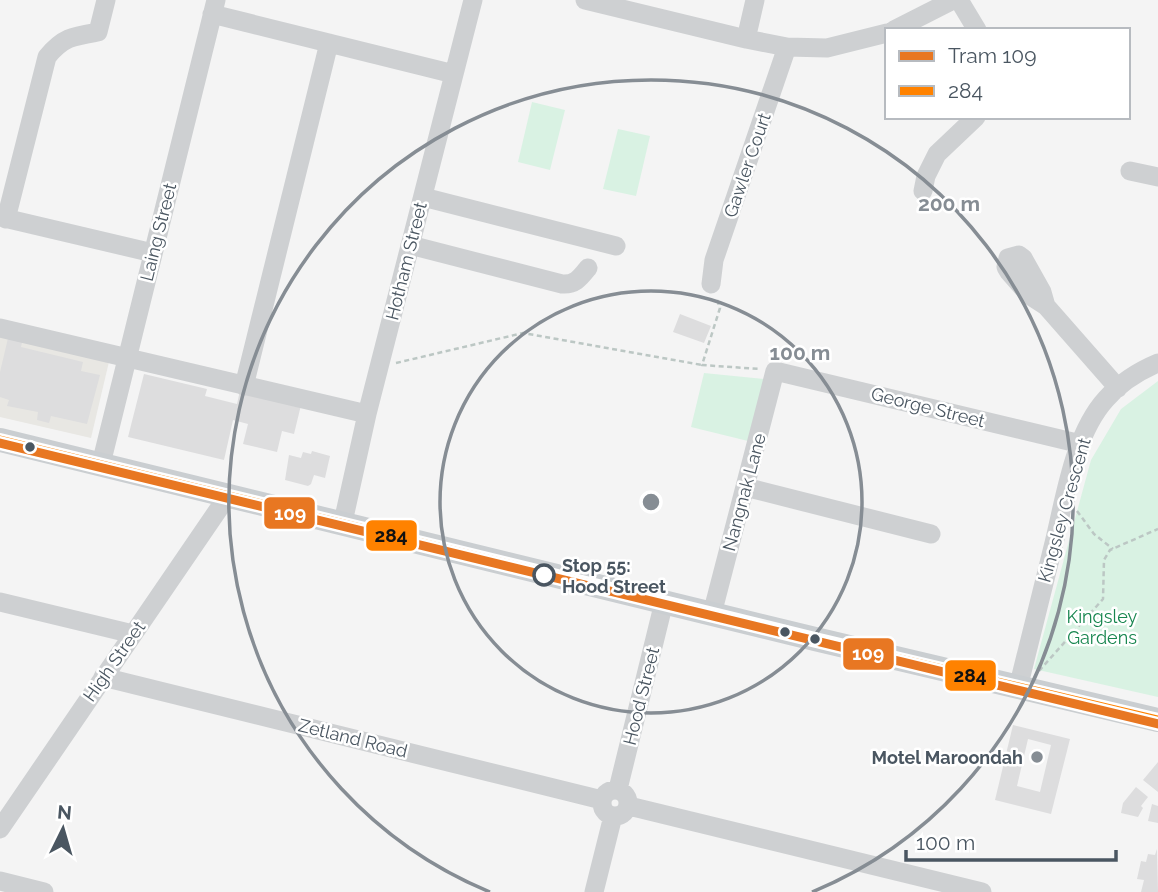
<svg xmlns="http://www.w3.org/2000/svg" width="1158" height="892" font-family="Raleway,sans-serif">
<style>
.commercial{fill:#e8e7e3}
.green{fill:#d9f2e3}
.building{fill:#ddddde;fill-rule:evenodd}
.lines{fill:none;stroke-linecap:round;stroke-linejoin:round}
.path{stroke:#bcc7c4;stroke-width:2.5;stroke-dasharray:5 3.5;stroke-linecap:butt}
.minor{stroke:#ced0d2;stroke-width:19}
.major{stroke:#caced1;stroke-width:24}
.bus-1-casing{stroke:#fff;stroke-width:14}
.bus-1{stroke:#ff8200;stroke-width:9}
.tram-1-casing{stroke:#fff;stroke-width:14}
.tram-1{stroke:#e87722;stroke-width:9}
.ring{fill:none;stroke:#868d94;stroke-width:3.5}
.bus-dot{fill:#4a5661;stroke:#fff;stroke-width:2.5}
.stop-dot{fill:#fff;stroke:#4a5661;stroke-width:3.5}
.poi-dot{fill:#868d94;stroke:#fff;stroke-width:2.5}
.labels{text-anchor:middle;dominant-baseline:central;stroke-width:5;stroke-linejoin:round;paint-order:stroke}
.street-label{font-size:18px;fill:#4a5661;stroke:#fff}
.stop-label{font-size:18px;font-weight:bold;fill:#4a5661;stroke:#fff;text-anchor:start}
.park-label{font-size:18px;fill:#17864f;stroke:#fff}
.poi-label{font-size:18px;font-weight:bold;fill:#4a5661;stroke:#fff;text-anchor:end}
.centre{fill:#868d94;stroke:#fff;stroke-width:3.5}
.ring-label{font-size:21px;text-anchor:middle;font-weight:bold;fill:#868d94;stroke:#fff;stroke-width:5;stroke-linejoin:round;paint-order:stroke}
.line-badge{stroke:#fff;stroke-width:2.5}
.badge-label{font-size:19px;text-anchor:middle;font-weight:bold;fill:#fff}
.pale-badge-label{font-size:19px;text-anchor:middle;font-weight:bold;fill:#111}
</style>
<rect width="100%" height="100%" fill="#f4f4f4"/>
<path class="commercial" d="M0,322L112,349L91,438L0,417Z"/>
<path class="green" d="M532,102L565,110L550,170L518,162Z
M618,129L650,136L636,196L603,189Z
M704,373L764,379L748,441L691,427Z
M1158,381V697L1034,669L1091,460L1121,409Z"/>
<path class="building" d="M680,314L711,326L704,343L673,332Z
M9,334L23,338L21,347L83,362L81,371L100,375L87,424L51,416L49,423L37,420L38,412L7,406L9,400L0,397V372Z
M144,374L207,389L205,396L237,404L241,386L302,401L294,434L282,431L277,452L243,444L248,424L233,420L224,460L128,437Z
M312,451L330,456L325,478L314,475L311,484L308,486L285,480L289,455L301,458L303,452L311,454Z
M1013,725L1070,739L1051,814L995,800ZM1028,739L1051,745L1040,792L1017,786Z
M1158,762V792L1143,780Z
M1136,787L1148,797L1141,806L1143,808L1138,817L1121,813L1123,803Z
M1152,804L1158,806V823L1148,821Z
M1157,849L1158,892H1141L1144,880L1137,879L1141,861L1146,862L1148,854L1155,855Z"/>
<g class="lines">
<path class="path" d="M717,300L720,308L702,365L760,369
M396,363L523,333L702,365
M1077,511L1094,534L1113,549
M1039,671L1103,599L1104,560L1110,550L1158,529"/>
<path class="minor" d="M585,0L746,39L787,47L827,48L887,33
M959,0L977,30
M212,14L454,74
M894,30L953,0
M746,39L755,0
M1130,171L1158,177
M923,191L926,176L937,154L976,117
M423,197L616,246
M0,217L153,253
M6,219L47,57C63,37 74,36 98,32L106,0
M410,245L562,284C575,285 580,278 588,268
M711,284L714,260L787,47
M1046,306L1042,292L1023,258L1019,255L1008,258L1006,267L1009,272L1029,295L1046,306L1118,388
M0,328L367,414
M244,386L329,43
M101,464L216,0
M745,487L931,534
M343,522L367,414L473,0
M0,602L133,634
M712,614L775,371L1081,444
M103,677L602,800
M1018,688C1030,639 1042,591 1054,543C1065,498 1074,434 1106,399C1120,383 1139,371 1158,363
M618,789L664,602
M602 803a13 13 0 1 1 26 0a13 13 0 1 1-26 0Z
M629,806L982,892
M0,829L229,494
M0,881L44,892
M594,892L613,816"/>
<path class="major" d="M0,440L815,639L1158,720"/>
<defs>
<path id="bus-1" d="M0,440L815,639L1158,720"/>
</defs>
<use href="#bus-1" class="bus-1-casing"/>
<use href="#bus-1" class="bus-1"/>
<defs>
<path id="tram-1" d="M0,443L1158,724"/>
</defs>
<use href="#tram-1" class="tram-1-casing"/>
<use href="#tram-1" class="tram-1"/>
</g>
<g class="ring">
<circle cx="651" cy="502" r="211"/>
<path d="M490 892A422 422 0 1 1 812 892"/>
</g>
<g class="bus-dot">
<circle cx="30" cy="447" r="6"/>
<circle cx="785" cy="632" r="6"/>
<circle cx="815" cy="639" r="6"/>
</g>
<circle class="stop-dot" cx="544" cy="575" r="10"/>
<circle class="poi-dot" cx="1037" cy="757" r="7"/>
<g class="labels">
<g class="street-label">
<text transform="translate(747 165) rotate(-71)">Gawler Court</text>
<text transform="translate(158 232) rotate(-76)">Laing Street</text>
<text transform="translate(406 261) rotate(-76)">Hotham Street</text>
<text transform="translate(928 407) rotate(14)">George Street</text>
<text transform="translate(744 492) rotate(-75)">Nangnak Lane</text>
<text transform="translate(1064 510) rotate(-74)">Kingsley Crescent</text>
<text transform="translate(114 661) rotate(-55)">High Street</text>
<text transform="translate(641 696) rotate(-76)">Hood Street</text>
<text transform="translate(353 738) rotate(14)">Zetland Road</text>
</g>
<g class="stop-label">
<text x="562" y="565">Stop 55:<tspan x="562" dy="21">Hood Street</tspan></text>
</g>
<g class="park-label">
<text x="1102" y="616">Kingsley<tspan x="1102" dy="21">Gardens</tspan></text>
</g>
<g class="poi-label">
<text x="1023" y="757">Motel Maroondah</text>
</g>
</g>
<circle cx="651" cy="502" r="10" class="centre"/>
<g class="ring-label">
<text x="949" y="211">200 m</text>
<text x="800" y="360">100 m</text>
</g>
<g class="line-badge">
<rect x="263" y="496" width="53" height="34" rx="7" fill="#e87722"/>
<rect x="365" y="519" width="53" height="33" rx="7" fill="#ff8200"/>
<rect x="842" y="637" width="53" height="34" rx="7" fill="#e87722"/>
<rect x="944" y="659" width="53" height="33" rx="7" fill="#ff8200"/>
</g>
<g class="badge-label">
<text x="290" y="520">109</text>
<text x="868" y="660">109</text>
</g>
<g class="pale-badge-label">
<text x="391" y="542">284</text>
<text x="970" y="682">284</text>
</g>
<rect x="885" y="28" width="245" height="91" fill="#ffffff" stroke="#b7bbc0" stroke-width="2"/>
<rect x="899" y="51" width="35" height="10" fill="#e87722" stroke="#b7bbc0" stroke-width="2"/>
<text x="948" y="63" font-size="21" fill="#4a5661">Tram 109</text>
<rect x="899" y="86" width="35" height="10" fill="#ff8200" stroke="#b7bbc0" stroke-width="2"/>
<text x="948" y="98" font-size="21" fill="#4a5661">284</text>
<g transform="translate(63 829) rotate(5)" stroke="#ffffff" stroke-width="5" paint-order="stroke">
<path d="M0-5L12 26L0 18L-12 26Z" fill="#4a5661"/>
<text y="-10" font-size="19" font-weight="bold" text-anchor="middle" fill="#4a5661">N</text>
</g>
<path d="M906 850v10h210v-10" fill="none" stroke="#4a5661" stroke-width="3.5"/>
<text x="916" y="850" font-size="21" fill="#4a5661" stroke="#ffffff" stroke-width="5" paint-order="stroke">100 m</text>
</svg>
